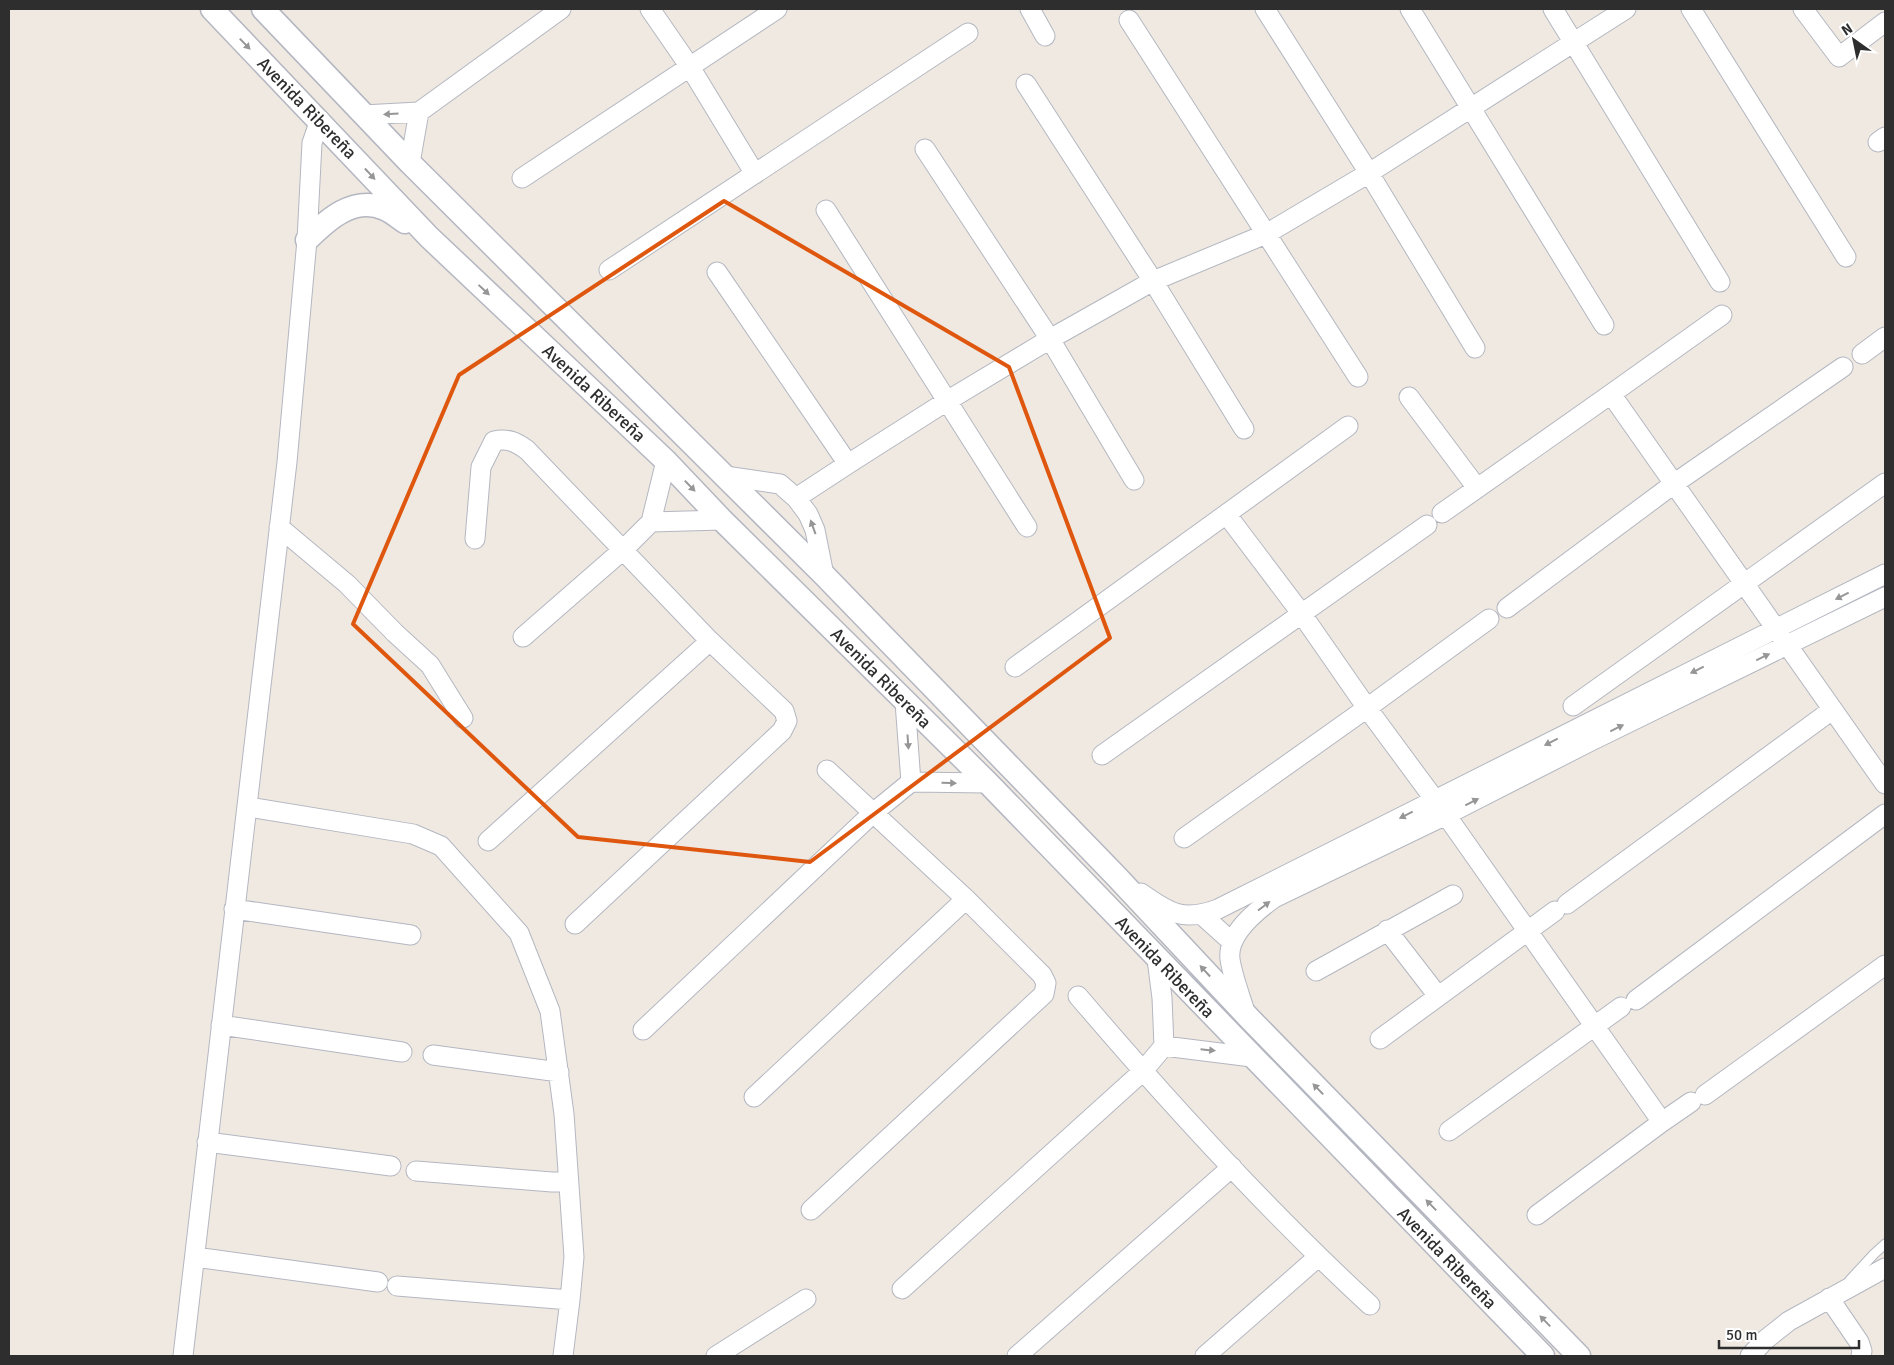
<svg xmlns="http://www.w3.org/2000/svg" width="1894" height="1365" font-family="Signika,sans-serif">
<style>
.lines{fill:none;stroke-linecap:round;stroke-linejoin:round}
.service-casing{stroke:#b4b7c1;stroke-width:11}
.minor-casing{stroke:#b4b7c1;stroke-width:21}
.tertiary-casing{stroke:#b4b7c1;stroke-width:25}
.service{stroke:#fff;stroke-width:9}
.minor{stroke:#fff;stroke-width:19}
.tertiary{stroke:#fff;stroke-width:22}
.oneway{fill:#969696}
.marked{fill:none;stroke:#df570e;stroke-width:4;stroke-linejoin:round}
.labels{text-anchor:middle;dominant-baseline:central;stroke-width:4.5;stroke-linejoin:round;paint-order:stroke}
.street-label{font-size:18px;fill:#2e2e2e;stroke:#fff}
</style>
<rect width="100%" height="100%" fill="#efe9e1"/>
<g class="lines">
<defs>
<path id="service" d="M1850,1280L1874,1254L1885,1244"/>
<path id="minor" d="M650,9L690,67L755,174
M1030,9L1045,36
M1265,9L1369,173L1475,348
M1410,9L1604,325
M1553,9L1720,282
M1691,9L1846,257
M1803,9L1839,57L1885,22
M1129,20L1358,377
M1026,84L1153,281L1244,429
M363,115L419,112L561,9
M1878,142L1885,137
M925,149L1050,339L1134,480
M410,163L419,112
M522,178L777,9
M826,210L1027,527
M609,270L968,33
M717,272L848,464L796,498
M1722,315L1611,394L1885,784
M1862,354L1885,337
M1409,397L1477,488
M848,464L947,401L1050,339L1153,281L1266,234L1369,173L1626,9
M725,476L780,484L796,498L808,514L815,530L824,575
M1442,513L1611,394
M1227,515L1301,613L1367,708L1446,815L1662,1122L1537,1215
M651,522L722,520
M279,527L347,584L395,633L430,665L463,718
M475,539L481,467L494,441C508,438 516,442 527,450L710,641L784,711L787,721L782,731L575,924
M1507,608L1675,483L1843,367
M523,637L624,549L651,522L666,461
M1015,667L1348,426
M905,702L911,782
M1573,706L1885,483
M1102,755L1427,525
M248,807L413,834L441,846L519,933L550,1011L564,1114L574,1257L570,1300L563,1356
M1184,838L1367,708L1489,619
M488,841L710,641
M1141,893C1169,913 1183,922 1218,909L1885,574
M1567,904L1832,710
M234,909L411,935
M1202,915L1232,942
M1387,930L1438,996
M1316,971L1453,895
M1078,996C1170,1104 1266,1209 1370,1305
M1636,1000L1885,814
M1246,1015C1241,998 1232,975 1230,959C1227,934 1256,911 1274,898L1446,815L1589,742L1885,597
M221,1025L402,1052
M643,1030L873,813L911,782L988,783
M1380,1039L1555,911
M1164,1046L1252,1057
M433,1055L559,1072
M1705,1095L1885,965
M754,1097L966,899
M1662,1122L1691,1102
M1449,1131L1621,1007
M207,1142L391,1166
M416,1171L552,1182H568
M811,1210L1044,994L1046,983L1042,975L966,899L827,770
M195,1257L378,1282
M397,1286L570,1300
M902,1289L1142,1072L1164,1046L1162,998L1157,959
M1829,1298L1859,1342L1862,1351L1861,1356
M183,1356L287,462L307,240L312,143L320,120
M716,1356L806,1299
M1017,1356L1232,1167
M1205,1356L1318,1257
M1750,1356L1765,1340L1789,1321L1885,1268"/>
<path id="tertiary" d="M212,9L429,237L666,461L722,520L988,783L1543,1356
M263,9L410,163L824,575L1116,876L1250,1019L1579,1356
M307,240C327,220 354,195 385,209C392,212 399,218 405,222"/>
</defs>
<use href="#service" class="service-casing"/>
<use href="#minor" class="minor-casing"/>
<use href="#tertiary" class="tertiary-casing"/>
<use href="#service" class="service"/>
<use href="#minor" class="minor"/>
<use href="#tertiary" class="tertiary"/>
</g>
<defs><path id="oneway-solid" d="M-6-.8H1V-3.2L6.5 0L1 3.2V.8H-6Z" transform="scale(1.25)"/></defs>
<g class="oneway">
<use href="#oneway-solid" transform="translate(245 44) rotate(46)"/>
<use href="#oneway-solid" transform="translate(391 114) rotate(177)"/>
<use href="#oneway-solid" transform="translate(370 174) rotate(47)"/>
<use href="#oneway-solid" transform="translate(484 290) rotate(43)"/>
<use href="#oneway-solid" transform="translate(690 486) rotate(46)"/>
<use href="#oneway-solid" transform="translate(813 527) rotate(-110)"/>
<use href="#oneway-solid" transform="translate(1842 596) rotate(153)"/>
<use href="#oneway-solid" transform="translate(1763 657) rotate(-26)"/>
<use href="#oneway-solid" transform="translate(1697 670) rotate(154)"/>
<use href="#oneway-solid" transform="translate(1617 728) rotate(-26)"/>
<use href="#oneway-solid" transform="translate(908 742) rotate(86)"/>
<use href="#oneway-solid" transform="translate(1551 742) rotate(153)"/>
<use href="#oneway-solid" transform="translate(949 783) rotate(1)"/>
<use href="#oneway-solid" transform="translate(1472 802) rotate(-27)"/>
<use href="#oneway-solid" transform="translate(1406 815) rotate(153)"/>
<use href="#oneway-solid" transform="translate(1264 906) rotate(-37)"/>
<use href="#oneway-solid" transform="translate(1205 971) rotate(-133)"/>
<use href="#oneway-solid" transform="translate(1208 1050) rotate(6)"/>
<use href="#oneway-solid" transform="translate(1318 1089) rotate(-134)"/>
<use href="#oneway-solid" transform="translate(1431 1205) rotate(-134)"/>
<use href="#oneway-solid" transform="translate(1545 1321) rotate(-134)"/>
</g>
<path class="marked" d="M724,201L1009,367L1110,638L810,862L578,837L353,624L459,375Z"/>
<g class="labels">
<g class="street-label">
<text transform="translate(307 108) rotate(46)">Avenida Ribereña</text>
<text transform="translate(594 393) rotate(43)">Avenida Ribereña</text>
<text transform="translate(881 678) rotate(45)">Avenida Ribereña</text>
<text transform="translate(1165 967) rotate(46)">Avenida Ribereña</text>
<text transform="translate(1447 1258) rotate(46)">Avenida Ribereña</text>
</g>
</g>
<rect width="1894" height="1365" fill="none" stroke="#2e2e2e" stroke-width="20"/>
<g transform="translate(1854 40) rotate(327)" stroke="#ffffff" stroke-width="4" paint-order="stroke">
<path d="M0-4L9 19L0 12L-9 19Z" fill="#2e2e2e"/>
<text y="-8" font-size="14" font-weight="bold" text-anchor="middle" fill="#2e2e2e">N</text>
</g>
<path d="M1719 1340v8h140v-8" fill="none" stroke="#2e2e2e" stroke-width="2.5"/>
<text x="1726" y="1340" font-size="15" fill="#2e2e2e" stroke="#ffffff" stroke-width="4" paint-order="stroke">50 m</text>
</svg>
